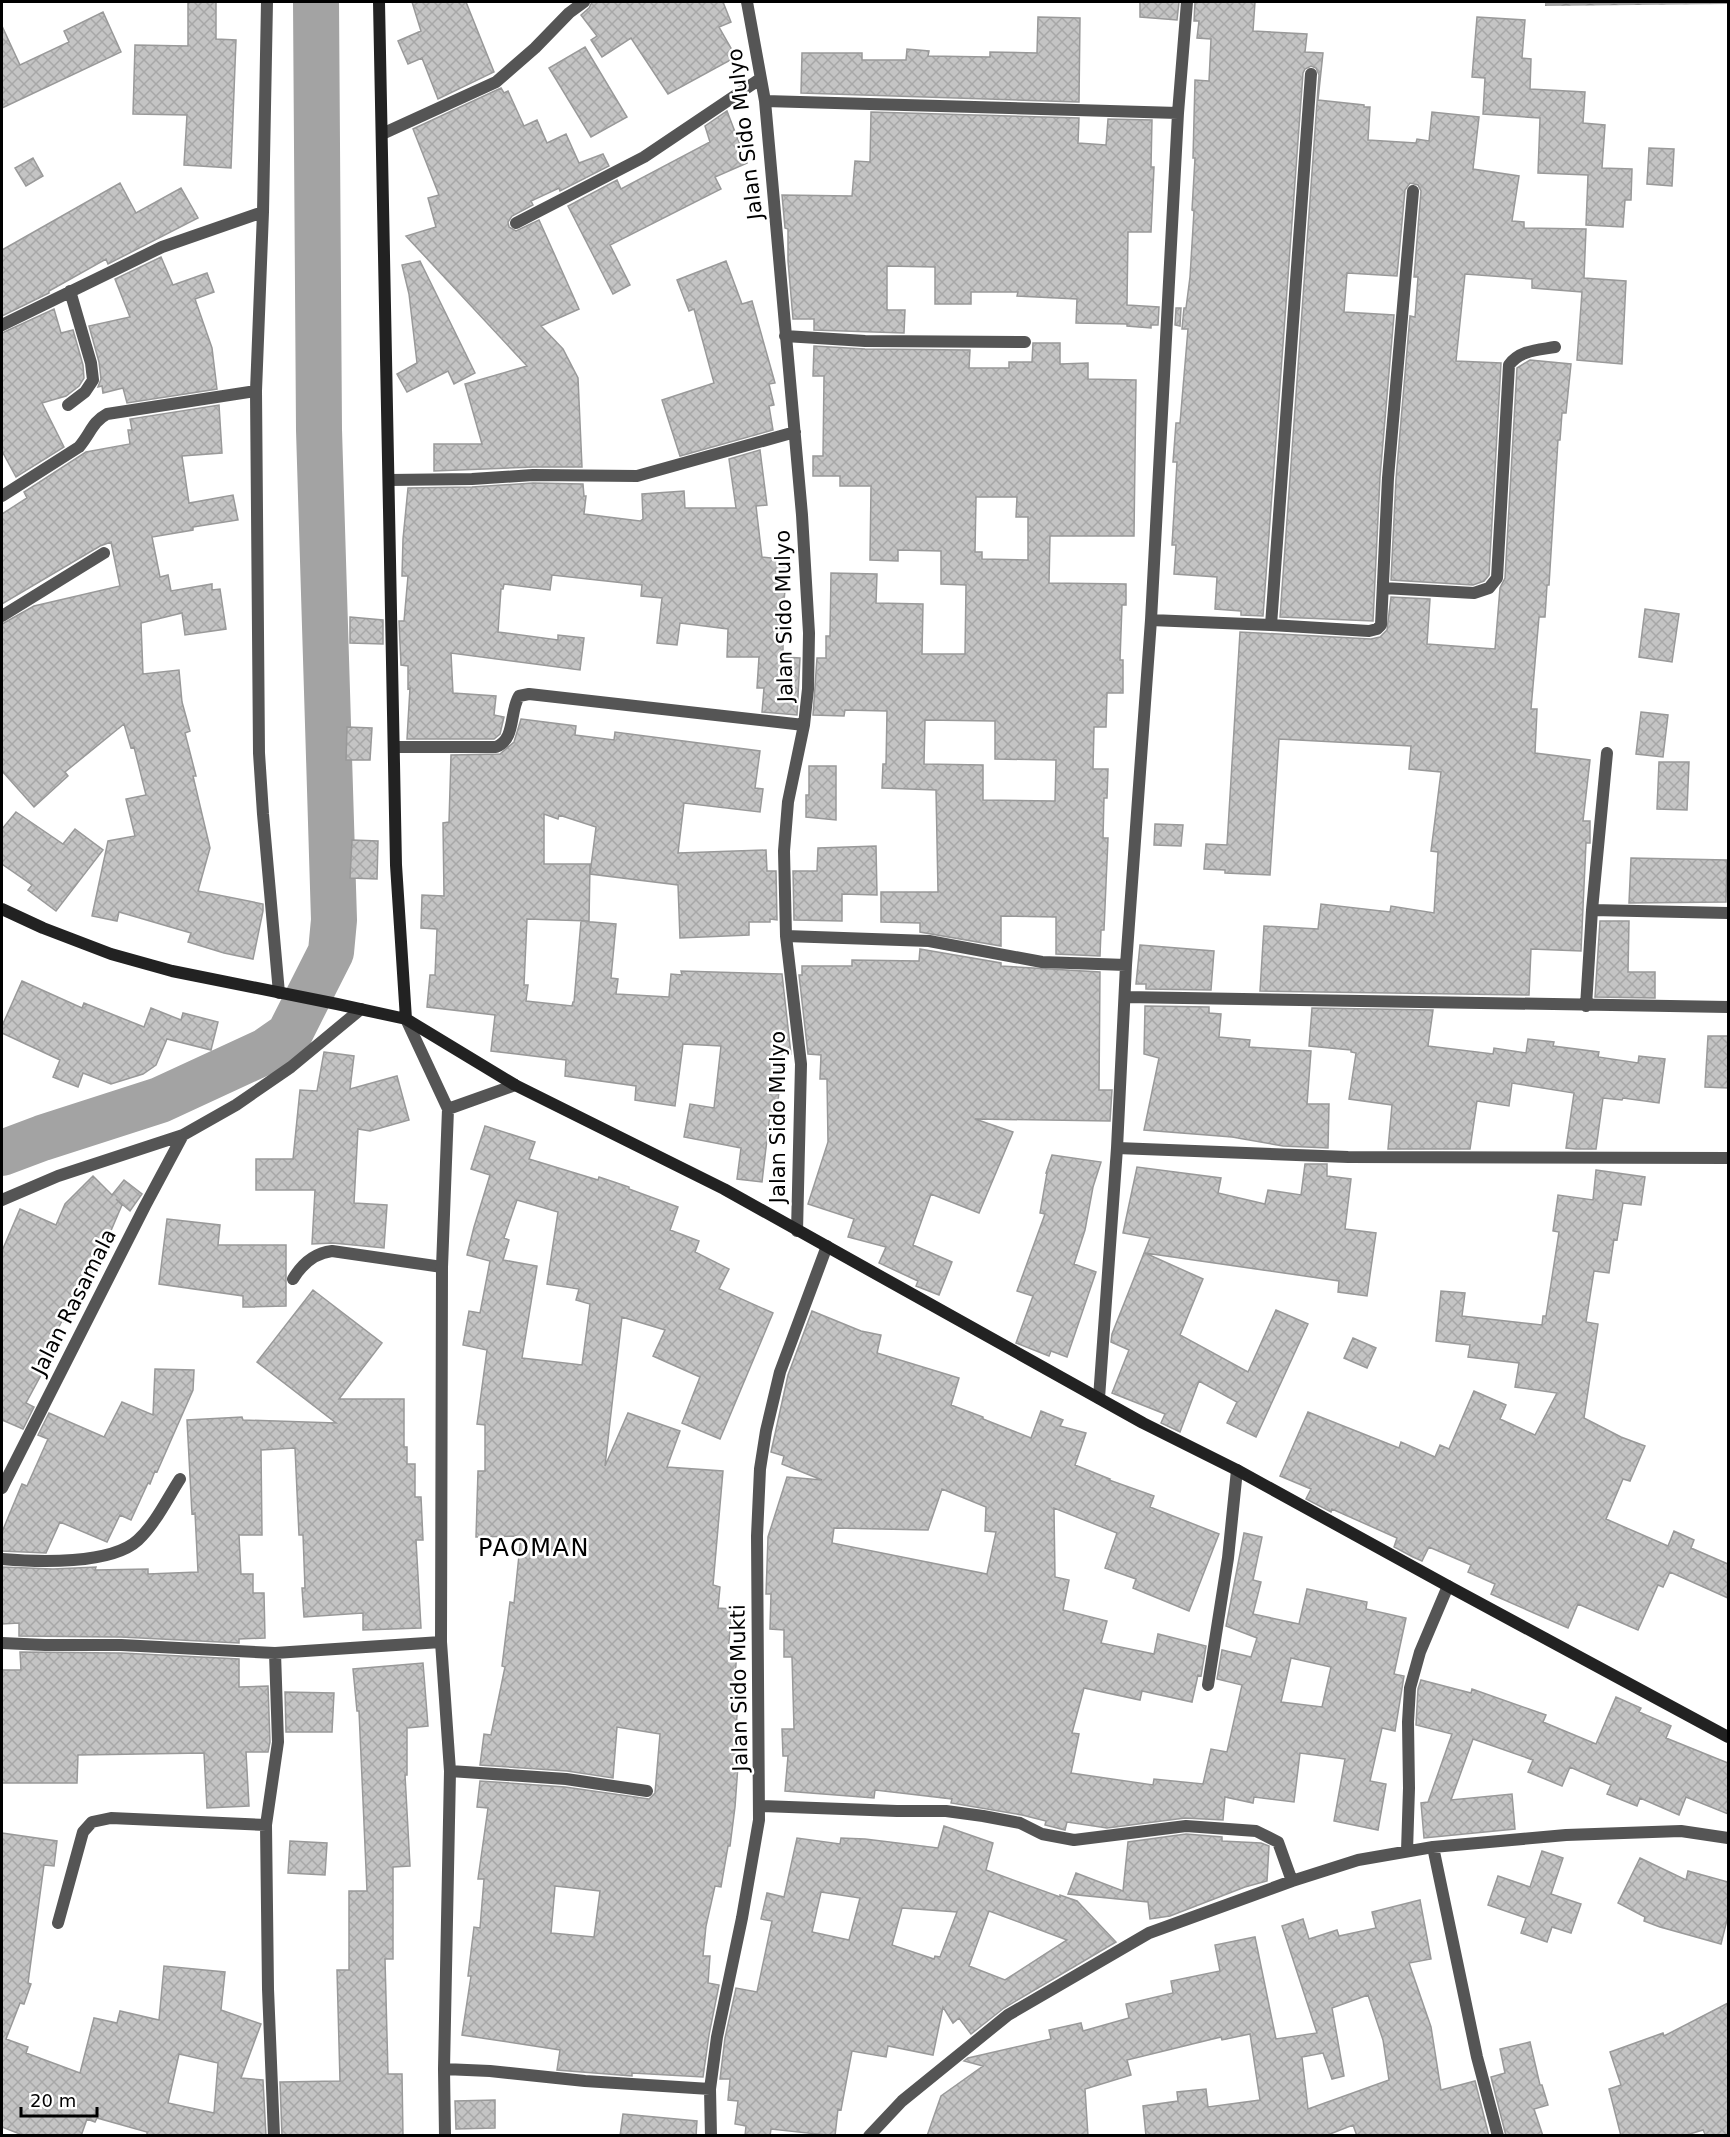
<svg xmlns="http://www.w3.org/2000/svg" width="1730" height="2137" font-family="'DejaVu Sans',sans-serif">
<style>
.water{fill:url(#water-waves)}
.lines{fill:none;stroke-linecap:round;stroke-linejoin:round}
.river{stroke:#a3a3a3;stroke-width:46}
.building{fill:url(#building-cross-hatch);stroke:#999;stroke-width:1.5;fill-rule:evenodd}
.lane{stroke:#555;stroke-width:12}
.street{stroke:#555;stroke-width:12}
.secondary{stroke:#222;stroke-width:12}
.labels{text-anchor:middle;dominant-baseline:central;stroke-width:5;stroke-linejoin:round;paint-order:stroke}
.street-label{font-size:21px;fill:#000;stroke:#fff}
.quarter-label{font-size:24px;letter-spacing:1.5px;fill:#000;stroke:#fff}
</style>
<defs>
<pattern id="water-waves" width="16" height="10" patternUnits="userSpaceOnUse" patternTransform="scale(1.5)"><rect width="16" height="10" fill="#a3a3a3"/><path d="M0 5q4-4 8 0t8 0" fill="none" stroke="#8b8b8b"/></pattern>
<pattern id="building-cross-hatch" width="8" height="8" patternUnits="userSpaceOnUse" patternTransform="scale(1.5)"><rect width="8" height="8" fill="#c4c4c4"/><path d="M0 0l8 8M0 8l8-8" fill="none" stroke="#a7a7a7"/></pattern>
</defs>
<rect width="100%" height="100%" fill="#fff"/>
<path class="water" d="M1545,2H1728V4L1545,6Z"/>
<g class="lines">
<path class="river" d="M2,1153L42,1138L160,1100L266,1051L289,1035L331,952L334,920L319,430L316,2"/>
</g>
<path class="building" d="M188,2H216V39L236,40L231,168L184,165L187,115L133,114L135,45L188,46Z
M412,2H466L494,72L438,99L422,58L408,64L398,41L421,31Z
M592,2H723L731,22L719,27L736,57L668,94L631,38L602,57L591,40L597,36L581,15L589,8Z
M1140,2H1179L1177,20L1140,17Z
M1195,2H1255L1253,31L1307,34L1305,52L1323,53L1318,100L1364,105V107H1370L1368,140L1416,143L1417,139L1429,141L1432,112L1479,117L1473,169L1519,176L1512,221L1524,222V228L1586,229L1584,278L1626,281L1622,364L1577,360L1582,292L1532,288V279L1465,274L1456,361L1501,363L1489,575L1484,581L1473,585L1391,580L1396,479L1410,316L1415,317L1418,277H1414L1421,191L1418,185L1410,183L1405,190L1397,276L1347,273L1344,312L1394,315L1380,477L1373,621L1280,617L1319,75L1316,68L1311,66L1305,69L1303,73L1263,616L1241,615V611L1215,609L1217,577L1174,574L1176,545H1172L1177,462H1173L1176,423H1180L1188,329H1182L1184,308H1186L1190,277L1194,211L1192,210L1195,158H1193L1195,80L1209,81L1211,39L1197,38L1199,21H1194Z
M103,12L121,52L2,108V26L20,65L69,42L64,31Z
M1038,17L1080,18L1079,102L801,93L802,53H862V60H906L907,49L929,51L928,56L990,57V52L1037,53Z
M1477,17L1525,20L1522,58L1531,59L1530,89L1585,92L1583,123L1605,125L1602,168L1632,169L1631,200H1625L1623,227L1586,225L1588,175L1538,173L1540,118L1483,114L1485,78L1472,77Z
M585,47L627,117L591,137L549,68Z
M501,88L504,93L508,91L524,126L537,120L547,143L566,134L579,163L603,154L609,166L560,191L559,188L531,201L533,205L512,216L508,222L509,227L516,231L539,220L579,309L541,326L563,349L578,378L582,467H533L434,471V444H482L465,384L527,366L406,236L436,227L428,198L439,195L413,129Z
M727,111L747,163L715,177L721,189L610,245L630,285L613,294L568,206L617,180L621,189L710,142L705,126Z
M871,112L1079,118L1078,143L1106,145L1108,119L1152,120L1151,167H1154L1151,232H1128L1127,305L1159,307L1158,325H1151V328L1127,326V324L1076,323L1077,299L1017,296L1018,292H971V304H935V267L887,266V310H905L904,333L814,330V319H793L788,261V229L785,228L782,195L852,196L855,161L870,162Z
M1649,148L1674,149L1672,186L1647,184Z
M33,158L43,176L26,186L15,168Z
M120,183L136,213L181,188L198,218L108,264L106,259L49,291V293L2,316V250Z
M161,257L173,285L207,273L214,292L195,299L212,348L217,389L127,403L123,388L103,393L102,386L98,387L101,379L99,362L89,326L130,317L115,279Z
M420,261L475,373L454,384L448,371L407,392L397,374L417,363L409,294L402,265Z
M726,261L742,304L752,301L775,383L769,384L774,405L769,406L773,430L680,456L662,400L714,383L694,309L689,311L677,280Z
M1176,308H1181L1180,326L1175,325Z
M54,309L61,333L73,330L83,365L84,378L79,386L66,396L42,403L64,447L16,477L2,451V333Z
M1033,343H1060V364L1088,363V379L1136,380L1134,536H1050L1049,583L1126,584V605H1122L1120,660H1123V693H1107L1106,727H1094L1093,769H1108L1107,798H1104L1103,838H1108L1104,930H1101L1100,956L1056,954V917L1001,916V946L920,932V923L881,922V892H938L936,790L882,788L883,764H886L887,711L845,710L844,716L813,715L817,658H826V636H830L831,573L877,574L876,603L923,604L922,654H965L966,585L941,584V551L898,550V561L870,560L871,486H840V476H813V456H823L824,376H813L814,346L865,349L970,350L969,368H1009V362H1032ZM976,497H1017L1016,517H1028V560L982,559V552H975ZM925,720L995,721V759L1056,760L1055,801L983,800V765L924,764Z
M1530,360L1571,364L1566,413H1562L1560,440H1558L1549,585H1547L1545,617H1539L1531,709H1537L1535,753L1590,760L1583,821H1590V843H1586L1581,951L1531,949L1529,995L1260,991L1264,926L1318,929L1321,904L1390,912L1391,906L1434,913L1438,852L1431,851L1441,772L1409,769L1411,746L1279,739L1270,875L1225,873V870L1204,869L1206,844L1227,845L1240,632L1371,639L1380,637L1387,630L1391,597L1430,599L1427,644L1495,649L1500,588L1505,578L1517,368Z
M219,405L222,453L182,456L189,503L233,495L238,520L193,527V530L152,537L160,577L168,575L171,591L212,584V590L220,589L226,629L185,635L182,613L141,623L143,674L179,670L182,702L190,731L185,733L196,776H193L210,848L198,891L263,904V911L253,959L224,953L188,942L191,933L119,912L117,921L92,916L108,841L135,836L126,799L146,795L134,747L131,748L124,724L65,772L68,776L34,807L2,771V624L34,606L120,586L111,542L100,546L2,604V514L27,498L24,492L86,452L130,444L128,430H132L130,419Z
M760,450L767,505L756,506L762,557L788,560L781,631H783V657L800,658L797,715L762,712L764,688H757L759,657H727L728,629L680,623L677,645L657,643L662,598L641,596L642,585L552,575L550,590L504,584L503,589H501L498,632L558,640V635L584,638L580,670L451,653L453,693L496,696L494,715L504,717L500,734L494,739H407L410,688L408,689V666L401,665L399,621H404L408,576H402L403,539L408,488L472,487L533,483L583,484L584,496H586L584,514L640,521L643,519L642,494L684,491L685,508H736L729,459Z
M1645,609L1679,614L1672,662L1639,657Z
M350,617L383,620V644L350,643Z
M1641,712L1668,715L1663,757L1636,754Z
M521,719L576,726L575,735L614,740L615,732L760,751L755,788L763,789L760,812L684,803L678,853L766,850L767,871H776L777,920L770,919V922H749V935L680,938L678,885L590,874L596,827L559,815L558,819L544,814V864H590L589,921L527,919L524,985H528L526,1001L572,1006L573,1002H574L581,921L616,924L611,978L618,979L616,994L669,997L671,974L682,975L681,971L782,974L791,1054L782,1053L777,1115L770,1114L762,1182L737,1179L741,1148L684,1137L690,1104L714,1108L721,1046L683,1044L675,1106L635,1100L636,1086L565,1076L566,1060L491,1051L495,1015L427,1007L430,975H435L437,929L421,928L422,895L444,896L443,823L449,822L451,755L500,754L514,742Z
M347,727L372,728L370,760H346Z
M1659,762H1689L1687,810L1657,809Z
M809,766H836V820L806,817V795H809Z
M16,812L63,844L75,829L103,850L56,911L28,890L32,885L2,864V829Z
M1155,824L1183,825L1181,846L1154,845Z
M352,840L378,841L377,879L350,878Z
M876,846L877,895L842,894V921L794,920L793,871H817L818,848Z
M1631,858L1727,860L1726,902L1629,903Z
M1600,921H1629L1628,972H1655V998L1595,997Z
M1140,945L1214,951L1211,990L1146,989V984H1136Z
M920,949L1001,963V966L1100,972L1099,1090H1112L1110,1121L975,1119L1013,1132L979,1213L931,1194L913,1245L952,1262L939,1295L916,1286L918,1281L879,1263L886,1247L848,1237L854,1219L808,1204L828,1142L827,1079H820L821,1055L808,1054L799,975H802V966H852V960L919,961Z
M22,981L82,1008L84,1003L144,1027L151,1008L181,1020L183,1013L218,1022L211,1050L167,1039L156,1065L143,1074L111,1084L83,1073L78,1087L53,1077L60,1060L2,1033V1026Z
M1145,1006L1209,1007V1013L1221,1014L1219,1037L1250,1040L1249,1047L1311,1051L1307,1104H1329L1328,1148L1283,1146L1232,1137L1144,1130L1159,1058L1144,1054Z
M1312,1008L1433,1010L1428,1046L1493,1054L1494,1048L1526,1053L1528,1039L1554,1042L1553,1046L1599,1052L1598,1057L1638,1063L1639,1056L1665,1059L1659,1103L1623,1098L1622,1100L1603,1098L1596,1149H1575L1566,1148L1574,1093L1512,1083L1509,1106L1477,1101L1470,1149H1388L1392,1105L1349,1099L1356,1053L1351,1052V1050L1309,1046Z
M1708,1036H1728V1088L1705,1087Z
M324,1052L354,1056L350,1089L397,1076L409,1120L370,1131L358,1129L354,1203L387,1205L384,1248L333,1243L312,1244L315,1190H256V1159H293L300,1090L317,1091Z
M485,1126L535,1142L529,1159L598,1180L599,1177L629,1187V1189L678,1207L670,1230L699,1241L695,1252L729,1269L719,1289L773,1313L720,1439L682,1423L700,1377L653,1356L665,1330L622,1317L605,1466L628,1413L680,1431L667,1467L723,1471L713,1585L720,1587L718,1608L732,1609L728,1652H737L734,1689H736L734,1705H738L735,1738H740L735,1807L730,1846H728L721,1887L715,1886L706,1926L703,1956H710L708,1983L719,1985L709,2035L703,2077L632,2073V2076L557,2070L560,2050L462,2035L471,1976H468L474,1927L480,1928L484,1879H478L488,1808L477,1807L480,1781L565,1787L649,1799L655,1793L660,1734L617,1727L613,1778L567,1771L480,1765L484,1734L491,1735L505,1667L502,1666L510,1602L514,1603L521,1536L476,1537L478,1471H485V1425L477,1424L487,1350L463,1345L469,1311L480,1313L490,1261L467,1255L474,1227L490,1175L471,1169ZM517,1200L558,1212L547,1284L579,1289L576,1300L590,1304L582,1365L522,1358L537,1266L503,1260L509,1240L504,1238ZM555,1886L600,1891L594,1937L551,1933Z
M1052,1155L1101,1162L1093,1187L1085,1230L1074,1264L1096,1272L1067,1357L1051,1351L1049,1356L1016,1343L1033,1296L1017,1291L1045,1214L1040,1213L1047,1173H1046Z
M1305,1164H1327V1176L1351,1179L1345,1229L1376,1233L1367,1296L1338,1292L1339,1281L1145,1253L1203,1279L1180,1335L1248,1372L1276,1310L1308,1324L1256,1437L1227,1423L1237,1402L1199,1381L1180,1432L1161,1423L1165,1414L1112,1393L1129,1350L1111,1342L1112,1334L1150,1238L1123,1233L1137,1167L1221,1178L1218,1193L1265,1204L1268,1190L1301,1195Z
M1596,1170L1645,1177L1641,1205L1623,1203L1617,1240L1614,1239L1609,1273L1594,1271L1586,1322L1598,1324L1584,1418L1621,1437L1645,1446L1630,1481L1623,1479L1606,1519L1668,1546L1674,1531L1694,1540L1691,1548L1728,1564V1598L1670,1572L1663,1587L1658,1585L1638,1630L1578,1604L1568,1628L1491,1594L1495,1584L1468,1572L1471,1565L1429,1547L1422,1561L1413,1557L1394,1547L1397,1538L1332,1509L1331,1512L1306,1499L1311,1489L1280,1476L1308,1412L1399,1448L1401,1442L1435,1457L1440,1445L1449,1449L1474,1391L1506,1405L1500,1419L1535,1435L1557,1393L1515,1387L1519,1363L1468,1357L1470,1345L1436,1341L1441,1291L1465,1293L1462,1316L1542,1325L1543,1316H1546L1559,1232L1553,1231L1558,1195L1593,1200Z
M93,1176L112,1195L124,1180L142,1194L130,1211L116,1199L122,1205L104,1247L108,1249L97,1271L93,1270L67,1323L62,1321L41,1361L47,1364L26,1403L34,1407L23,1429L2,1420V1251L20,1209L56,1225L65,1204Z
M167,1219L220,1225L218,1245H286V1306L243,1307V1296L159,1284Z
M313,1290L382,1343L339,1399H404V1447H407V1464H415V1497H421L423,1540H416L421,1628L363,1630V1613L304,1617L302,1588H305L303,1535H299L295,1448L261,1450L262,1535H239L241,1574H253V1593H264L265,1638L239,1639V1643L121,1637L19,1636V1623L2,1624V1567L53,1569L96,1567L95,1570L148,1569V1574L198,1572L195,1513L192,1514L187,1420L242,1417L243,1420L336,1423L257,1362Z
M812,1311L861,1331L881,1335L877,1353L959,1378L951,1405L983,1417V1419L1031,1438L1041,1411L1063,1420L1060,1426L1086,1433L1075,1465L1110,1479L1109,1480L1154,1496L1150,1507L1219,1534L1189,1611L1133,1588L1136,1579L1105,1568L1117,1533L1054,1508L1055,1577L1069,1580L1063,1610L1107,1621L1101,1643L1154,1654L1158,1634L1206,1646L1201,1676L1198,1675L1192,1702L1142,1691L1140,1700L1084,1688L1072,1733L1079,1734L1071,1773L1153,1785L1154,1779L1203,1784L1211,1749L1227,1752L1242,1685L1217,1679L1222,1650L1251,1657L1257,1638L1226,1626L1244,1533L1262,1537L1253,1580L1261,1582L1253,1614L1299,1624L1307,1589L1367,1602L1366,1609L1406,1618L1394,1674L1404,1676L1395,1731L1382,1728L1370,1781L1386,1784L1378,1830L1334,1821L1345,1759L1300,1753L1294,1802L1254,1797L1253,1803L1225,1797L1223,1820L1185,1818L1107,1828L1067,1822L1065,1830L1045,1825L1046,1821L1022,1815L951,1803L952,1799L875,1790L874,1798L785,1791L788,1756H783L782,1729H794L792,1657H784V1630L770,1629L771,1594H766L768,1537L787,1477L822,1480L782,1464L784,1456L771,1452L788,1375ZM942,1489L986,1507L985,1531L996,1532L987,1574L832,1543L834,1528L928,1530ZM1291,1658L1331,1667L1322,1707L1281,1702Z
M1353,1338L1376,1348L1367,1368L1344,1358Z
M155,1369L194,1370L193,1390L157,1472L155,1471L150,1484L148,1483L131,1520L120,1515L107,1542L60,1522L46,1553L2,1551V1532L22,1484L27,1486L48,1439L38,1435L49,1413L104,1437L122,1402L153,1415Z
M20,1652L121,1653L239,1659V1687L268,1686L270,1742L268,1752H246L249,1806L207,1808L204,1753L78,1755L77,1783H2V1670H21Z
M423,1663L428,1726L407,1728V1775H405L410,1866L393,1867V1959H385L388,2074H402L403,2136H282L280,2082L340,2081L337,1970H349V1891H367L359,1711H357L353,1669Z
M1421,1680L1471,1693L1472,1689L1546,1715L1543,1722L1596,1744L1616,1697L1641,1708L1639,1712L1671,1726L1666,1738L1728,1763V1814L1686,1797L1679,1815L1640,1798L1637,1806L1607,1794L1611,1785L1570,1767L1562,1786L1528,1772L1533,1760L1473,1739L1451,1800L1512,1794L1515,1829L1424,1838L1421,1803L1428,1802L1452,1734L1416,1725L1418,1689Z
M285,1692L334,1693L332,1732H286Z
M944,1826L993,1843L986,1870L1060,1897V1895L1077,1901L1116,1942L1004,2008L971,2034L959,2018L953,2023L943,2007L933,2055L888,2046L886,2057L852,2051L841,2110L838,2109L835,2136L771,2129L770,2136H745L746,2126L735,2124L738,2101L728,2100L730,2079H720L725,2038L736,1988L757,1992L772,1921L761,1919L767,1893L784,1897L797,1838L840,1844L841,1838L865,1839L938,1848ZM821,1892L860,1898L849,1940L812,1932ZM902,1908L957,1912L940,1957L935,1956L934,1959L892,1945ZM989,1911L1067,1940L1005,1980L969,1966Z
M2,1833L57,1841L54,1866L44,1865L28,1983L31,1984L24,2004L20,2003L6,2039L28,2047L26,2053L80,2073L94,2018L117,2023L120,2011L159,2020L164,1966L225,1972L221,2010L261,2024L241,2078L263,2080L266,2136H147V2132L97,2118L95,2122L87,2119L81,2136H25L2,2127ZM179,2054L218,2063L214,2113L168,2103Z
M1186,1834L1222,1837V1841L1261,1843L1269,1846L1267,1881L1245,1887L1170,1916L1150,1919L1148,1902L1068,1894L1076,1873L1123,1891L1128,1842Z
M290,1841L327,1843L325,1875L288,1873Z
M1542,1851L1563,1858L1551,1894L1581,1904L1571,1933L1552,1927L1547,1942L1521,1933L1526,1918L1488,1905L1498,1876L1530,1887Z
M1640,1858L1686,1880L1688,1871L1728,1882V1916L1721,1944L1660,1927L1644,1921L1645,1917L1618,1903Z
M1420,1900L1431,1959L1409,1963L1431,2027L1441,2090L1475,2081L1489,2136H1357L1353,2125L1325,2136H1146L1143,2106L1178,2101L1177,2092L1206,2089L1208,2107L1260,2100L1250,2034L1222,2040L1221,2037L1127,2060L1131,2075L1085,2089L1088,2136H927L941,2096L983,2066L964,2061L968,2058L1051,2039L1049,2030L1081,2023L1083,2031L1129,2018L1126,2004L1173,1993L1171,1981L1220,1971L1215,1945L1255,1937L1276,2039L1317,2033L1282,1926L1303,1919L1309,1939L1337,1930L1339,1936L1376,1928L1372,1912ZM1368,1995L1383,2040L1389,2080L1308,2109L1302,2057L1323,2053L1332,2079L1344,2076L1332,2008Z
M1728,2003V2136H1706L1703,2130L1683,2136H1621L1609,2089L1621,2085L1610,2052L1663,2033L1664,2036Z
M1530,2042L1540,2085H1542L1548,2105L1534,2109L1543,2136H1506L1491,2077L1505,2073L1500,2049Z
M495,2100V2128L456,2129L455,2101Z
M623,2114L697,2121L696,2136H620Z"/>
<g class="lines">
<path class="lane" d="M293,1279C302,1264 315,1253 332,1251L442,1267"/>
<path class="street" d="M267,2L263,212L256,391L259,753L263,814L279,993
M747,2L765,101L802,515L809,633L808,689L804,725L788,802L784,851L786,936L801,1064L797,1231
M765,101L1178,113
M382,134L496,82L535,48L569,13L584,2
M516,223L644,157L760,79
M2,325L162,247L263,212
M785,336L865,341L1025,342
M68,405L85,392L93,380L91,363L70,291
M389,480L472,479L533,475L637,476L795,432
M2,496L79,447C91,433 92,422 107,414L256,391
M1383,588L1474,593L1489,588L1497,578L1509,365C1520,350 1538,350 1555,347
M2,616L104,553
M1151,620L1271,625L1311,74
M1271,625L1369,631L1377,629L1381,625L1388,478L1413,191
M395,747H496C516,739 509,713 519,696L529,694L804,725
M1592,910L1728,913
M786,936L929,941L1042,962L1126,965
M1125,997L1728,1007
M1586,1006L1592,910L1607,753
M406,1019L448,1109L442,1267L441,1642L450,1771L444,2069L445,2136
M448,1109L515,1085
M1117,1148L1348,1157L1728,1158
M2,1200L58,1176L183,1135L236,1105L291,1067L361,1009
M1099,1398L1117,1148L1126,965L1151,620L1178,113L1187,2
M2,1488L145,1206L183,1135
M2,1559C37,1562 111,1565 138,1540C156,1523 167,1499 180,1479
M2,1643L45,1645H121L275,1653L441,1642
M1208,1685L1228,1558L1237,1470
M450,1771L566,1779L647,1791
M760,1806L897,1811H946L983,1816L1020,1823L1042,1834L1074,1840L1186,1826L1256,1831L1278,1842L1292,1881
M1433,1847L1477,2057L1498,2136
M1407,1851L1409,1788L1408,1722L1410,1688L1420,1652L1448,1586
M58,1923L83,1832L92,1822L111,1818L266,1825
M444,2069L490,2071L585,2081L710,2089
M274,2136L268,1989L266,1825L278,1742L275,1653
M711,2136L710,2089L717,2037L742,1918L759,1820L757,1536L760,1469L766,1431L780,1372L827,1246
M869,2136L902,2101L1008,2015L1149,1933L1292,1881L1358,1860L1433,1847L1566,1835L1681,1831L1728,1838"/>
<path class="secondary" d="M379,2L396,865L406,1019
M2,909L43,928L111,954L172,971L337,1004L406,1019L515,1085L724,1189L1143,1423L1237,1470L1448,1586L1728,1737"/>
</g>
<g class="labels">
<g class="street-label">
<text transform="translate(745 134) rotate(-97)">Jalan Sido Mulyo</text>
<text transform="translate(784 616) rotate(-91)">Jalan Sido Mulyo</text>
<text transform="translate(778 1117) rotate(-90)">Jalan Sido Mulyo</text>
<text transform="translate(74 1302) rotate(-63)">Jalan Rasamala</text>
<text transform="translate(739 1688) rotate(-91)">Jalan Sido Mukti</text>
</g>
<g class="quarter-label">
<text x="534" y="1548">PAOMAN</text>
</g>
</g>
<rect width="1730" height="2137" fill="none" stroke="#000000" stroke-width="6"/>
<path d="M21 2107v9h76v-9" fill="none" stroke="#000000" stroke-width="3"/>
<text x="30" y="2107" font-size="18" fill="#000000" stroke="#ffffff" stroke-width="4.5" paint-order="stroke">20 m</text>
</svg>
